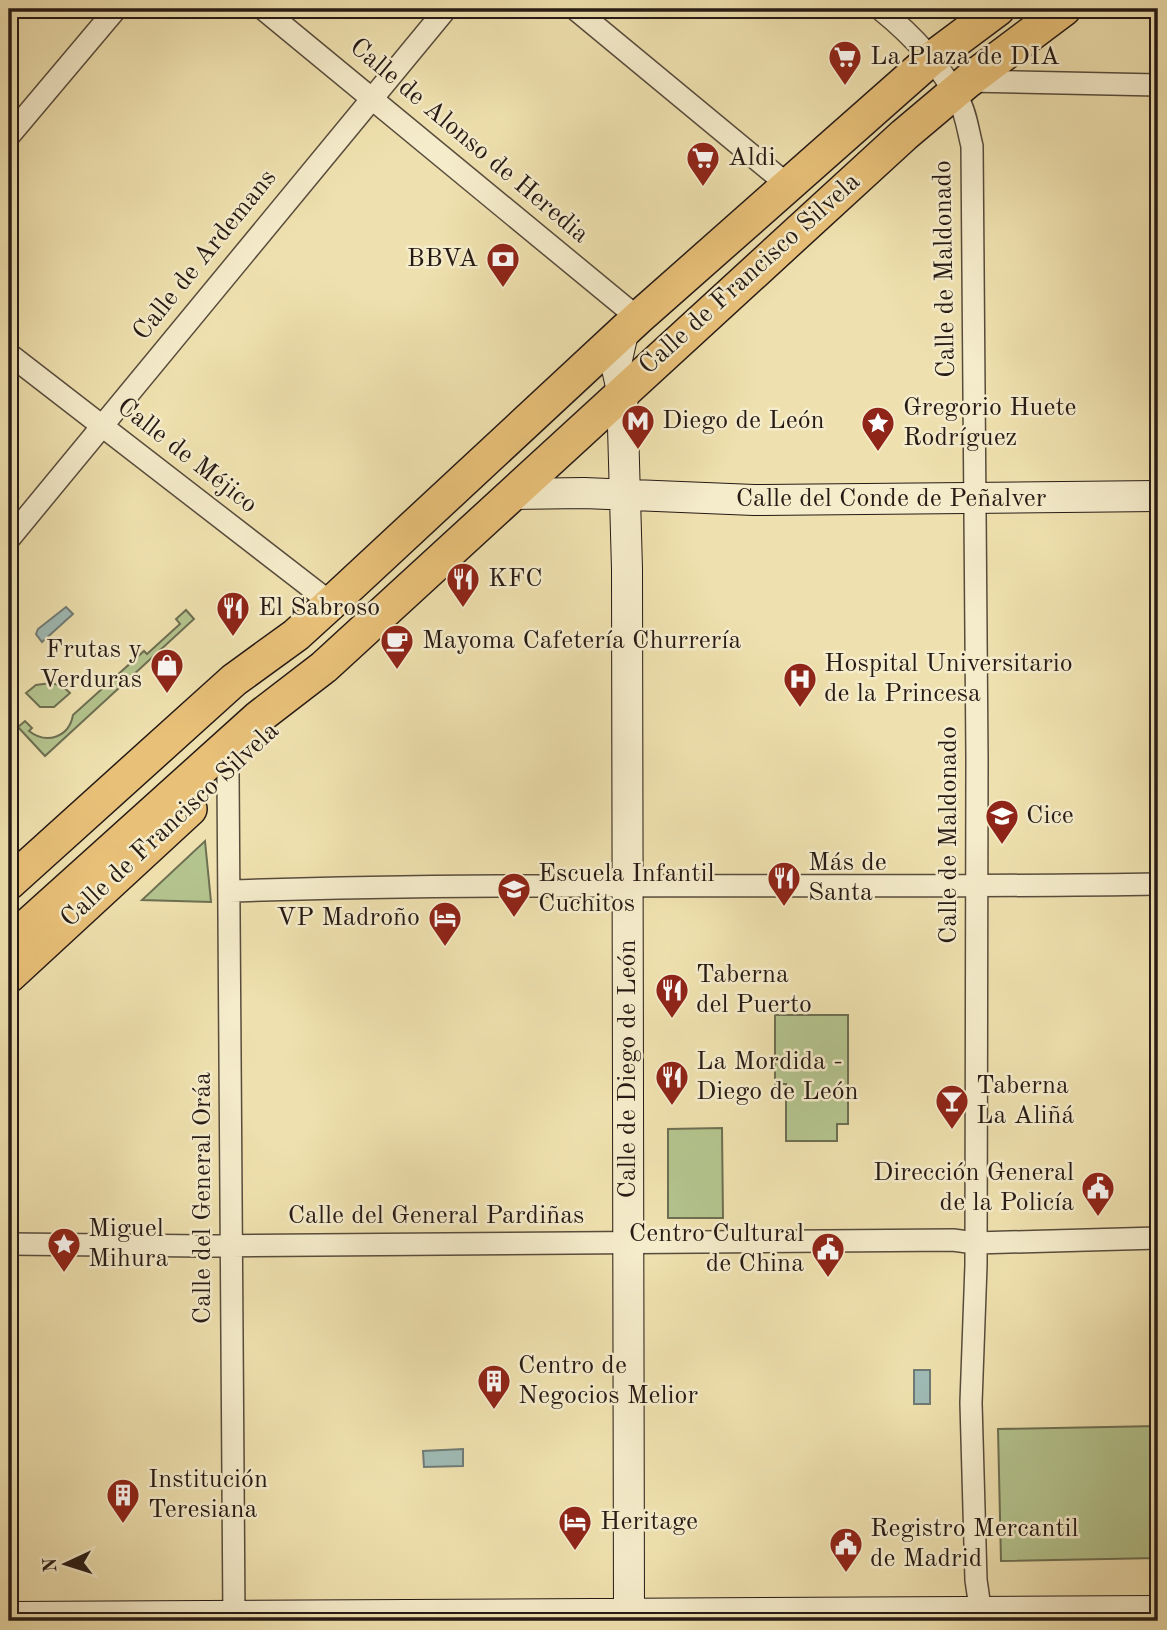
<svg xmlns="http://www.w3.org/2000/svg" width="1167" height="1630" font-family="'Old Standard TT',serif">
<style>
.green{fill:#b4c48e;stroke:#6d6f52;stroke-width:2}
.water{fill:#9fbbb6;stroke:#6f7b76;stroke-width:2}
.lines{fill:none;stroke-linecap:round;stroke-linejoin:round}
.street-casing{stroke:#584c3c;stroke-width:24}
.secondary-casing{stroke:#261a15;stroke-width:32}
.primary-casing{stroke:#261a15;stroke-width:36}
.street{stroke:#f5eccb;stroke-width:21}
.secondary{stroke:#f5eccb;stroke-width:30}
.primary{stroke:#e8c078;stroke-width:33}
.labels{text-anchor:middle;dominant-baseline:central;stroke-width:5;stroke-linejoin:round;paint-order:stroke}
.poi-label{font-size:26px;fill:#261a15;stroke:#f5eccb;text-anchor:start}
.street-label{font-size:26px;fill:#261a15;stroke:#f5eccb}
</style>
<rect width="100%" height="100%" fill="#efe1af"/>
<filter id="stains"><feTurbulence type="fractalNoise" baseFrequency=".00286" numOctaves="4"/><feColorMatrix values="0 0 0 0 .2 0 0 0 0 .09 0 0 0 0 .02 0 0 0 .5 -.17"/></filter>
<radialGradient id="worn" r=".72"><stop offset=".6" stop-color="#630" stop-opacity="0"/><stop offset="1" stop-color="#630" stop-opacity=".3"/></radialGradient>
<path class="green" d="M186,610L194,619L45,756L18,727L25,721L32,728L29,731C47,745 69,737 73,715L144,651L147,654L180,624L176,619Z
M51,683L62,686L70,693L54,707H40L26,693L36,685Z
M205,841L211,902L142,900Z
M775,1015H848V1124H837V1141H786V1084H775Z
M722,1128L723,1218H668V1129Z
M1158,1426V1558L1001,1561L998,1429Z"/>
<path class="water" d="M66,607L73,614L42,642L36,634L38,629Z
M914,1370H930V1404H914Z
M463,1449V1466L424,1467L423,1451Z"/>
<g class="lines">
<defs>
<path id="street" d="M263,9L638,318
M575,9L789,186
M880,9C911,34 939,63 958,99C966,112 968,131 972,146L977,758L976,1265L971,1403L976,1580L982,1621
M968,81L1158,85
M9,136L116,9
M9,354L331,603
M9,539L446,9
M228,774L234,1621
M229,891C539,881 849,889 1158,884
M9,1244L206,1246L953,1240L975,1243L1158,1238"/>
<path id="secondary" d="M623,333L616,364L622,391L627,569L629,1621
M511,494L584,493L754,500L1158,496
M9,1617L1158,1611"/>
<path id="primary" d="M9,883L234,680L296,635L340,595L638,318L931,59L998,9
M9,942L259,717L324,667L904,135L968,81L1064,9
M9,976L190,809"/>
</defs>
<use href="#street" class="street-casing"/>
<use href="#secondary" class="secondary-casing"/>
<use href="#primary" class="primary-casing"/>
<use href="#street" class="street"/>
<use href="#secondary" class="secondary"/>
<use href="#primary" class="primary"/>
</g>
<defs>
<symbol id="supermarket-pin" viewBox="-11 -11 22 30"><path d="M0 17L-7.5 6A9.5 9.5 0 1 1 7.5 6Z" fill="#8f2418" stroke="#f5eccb"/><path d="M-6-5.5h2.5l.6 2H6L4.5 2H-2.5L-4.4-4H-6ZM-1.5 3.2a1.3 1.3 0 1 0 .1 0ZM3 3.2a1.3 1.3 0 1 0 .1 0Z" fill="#fff"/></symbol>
<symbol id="bank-pin" viewBox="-11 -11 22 30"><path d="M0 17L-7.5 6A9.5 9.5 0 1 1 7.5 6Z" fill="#8f2418" stroke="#f5eccb"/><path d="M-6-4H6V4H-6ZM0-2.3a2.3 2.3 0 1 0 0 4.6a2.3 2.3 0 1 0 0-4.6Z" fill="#fff"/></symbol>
<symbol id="metro-pin" viewBox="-11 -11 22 30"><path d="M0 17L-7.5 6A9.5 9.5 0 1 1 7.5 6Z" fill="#8f2418" stroke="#f5eccb"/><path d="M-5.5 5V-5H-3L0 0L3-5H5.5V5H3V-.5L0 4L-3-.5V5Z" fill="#fff"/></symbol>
<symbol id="sight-pin" viewBox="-11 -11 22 30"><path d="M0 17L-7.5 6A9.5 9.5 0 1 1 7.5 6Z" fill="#8f2418" stroke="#f5eccb"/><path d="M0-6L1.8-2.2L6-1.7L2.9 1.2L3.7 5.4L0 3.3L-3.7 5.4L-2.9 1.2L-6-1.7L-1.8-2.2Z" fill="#fff"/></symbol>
<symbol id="restaurant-pin" viewBox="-11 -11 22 30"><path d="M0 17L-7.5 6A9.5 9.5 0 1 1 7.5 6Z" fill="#8f2418" stroke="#f5eccb"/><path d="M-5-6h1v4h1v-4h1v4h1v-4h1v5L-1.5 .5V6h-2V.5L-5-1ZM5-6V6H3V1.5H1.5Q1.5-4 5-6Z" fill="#fff"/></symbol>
<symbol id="cafe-pin" viewBox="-11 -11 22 30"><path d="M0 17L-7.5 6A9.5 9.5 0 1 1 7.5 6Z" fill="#8f2418" stroke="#f5eccb"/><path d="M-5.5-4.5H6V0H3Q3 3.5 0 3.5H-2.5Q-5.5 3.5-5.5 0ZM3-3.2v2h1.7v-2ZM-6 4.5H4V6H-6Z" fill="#fff"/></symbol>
<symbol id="shop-pin" viewBox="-11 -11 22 30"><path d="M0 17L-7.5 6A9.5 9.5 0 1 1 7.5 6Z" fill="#8f2418" stroke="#f5eccb"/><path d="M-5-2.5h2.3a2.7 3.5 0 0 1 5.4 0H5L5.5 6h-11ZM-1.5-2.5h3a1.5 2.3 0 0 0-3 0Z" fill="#fff"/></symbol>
<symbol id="hospital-pin" viewBox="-11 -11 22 30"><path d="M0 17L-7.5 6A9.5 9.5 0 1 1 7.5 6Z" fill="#8f2418" stroke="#f5eccb"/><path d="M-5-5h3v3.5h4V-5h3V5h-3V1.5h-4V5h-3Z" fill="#fff"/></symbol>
<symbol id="school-pin" viewBox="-11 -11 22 30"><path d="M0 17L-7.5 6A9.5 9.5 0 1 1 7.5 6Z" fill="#8f2418" stroke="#f5eccb"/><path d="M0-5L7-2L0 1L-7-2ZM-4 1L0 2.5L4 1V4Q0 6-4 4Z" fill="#fff"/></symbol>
<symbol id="hotel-pin" viewBox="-11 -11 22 30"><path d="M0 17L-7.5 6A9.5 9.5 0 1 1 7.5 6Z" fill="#8f2418" stroke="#f5eccb"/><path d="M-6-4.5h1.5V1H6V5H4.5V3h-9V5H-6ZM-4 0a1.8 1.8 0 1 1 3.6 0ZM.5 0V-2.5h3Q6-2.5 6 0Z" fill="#fff"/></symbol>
<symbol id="bar-pin" viewBox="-11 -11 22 30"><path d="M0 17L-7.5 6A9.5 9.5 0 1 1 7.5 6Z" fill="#8f2418" stroke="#f5eccb"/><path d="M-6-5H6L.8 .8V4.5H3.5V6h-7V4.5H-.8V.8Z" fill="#fff"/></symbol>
<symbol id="civic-pin" viewBox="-11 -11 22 30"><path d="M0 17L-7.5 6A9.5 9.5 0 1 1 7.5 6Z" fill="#8f2418" stroke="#f5eccb"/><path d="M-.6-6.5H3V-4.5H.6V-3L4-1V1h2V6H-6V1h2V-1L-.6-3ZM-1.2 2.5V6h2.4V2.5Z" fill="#fff"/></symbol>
<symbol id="building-pin" viewBox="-11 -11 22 30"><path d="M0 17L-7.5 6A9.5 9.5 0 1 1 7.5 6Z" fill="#8f2418" stroke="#f5eccb"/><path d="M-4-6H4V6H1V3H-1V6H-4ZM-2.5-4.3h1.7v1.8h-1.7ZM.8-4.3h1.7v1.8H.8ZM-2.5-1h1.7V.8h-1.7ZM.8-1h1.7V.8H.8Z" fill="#fff"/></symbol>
</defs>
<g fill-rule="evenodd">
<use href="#supermarket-pin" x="826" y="38" width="38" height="52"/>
<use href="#supermarket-pin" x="684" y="139" width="38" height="52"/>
<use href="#bank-pin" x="484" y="240" width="38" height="52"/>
<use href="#metro-pin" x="619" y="402" width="38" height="52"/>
<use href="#sight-pin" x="859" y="404" width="38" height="52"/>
<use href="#restaurant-pin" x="444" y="560" width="38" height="52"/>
<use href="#restaurant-pin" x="214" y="589" width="38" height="52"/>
<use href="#cafe-pin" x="378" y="622" width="38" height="52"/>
<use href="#shop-pin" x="148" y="646" width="38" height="52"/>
<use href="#hospital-pin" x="781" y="660" width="38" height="52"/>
<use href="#school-pin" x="983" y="797" width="38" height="52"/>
<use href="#restaurant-pin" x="765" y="859" width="38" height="52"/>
<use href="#school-pin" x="495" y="870" width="38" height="52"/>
<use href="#hotel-pin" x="426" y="899" width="38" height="52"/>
<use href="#restaurant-pin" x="653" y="971" width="38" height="52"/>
<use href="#restaurant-pin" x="653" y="1058" width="38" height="52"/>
<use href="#bar-pin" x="933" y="1082" width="38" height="52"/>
<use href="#civic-pin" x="1079" y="1169" width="38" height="52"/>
<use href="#sight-pin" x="45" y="1225" width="38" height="52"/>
<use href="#civic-pin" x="809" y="1230" width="38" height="52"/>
<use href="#building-pin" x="475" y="1362" width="38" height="52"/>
<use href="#building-pin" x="104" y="1476" width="38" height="52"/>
<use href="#hotel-pin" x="556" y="1503" width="38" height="52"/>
<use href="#civic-pin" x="827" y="1525" width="38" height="52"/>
</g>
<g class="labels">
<g class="poi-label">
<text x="870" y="57">La Plaza de DIA</text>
<text x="728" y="158">Aldi</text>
<text x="478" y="259" text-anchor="end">BBVA</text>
<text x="903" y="408">Gregorio Huete<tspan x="903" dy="30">Rodríguez</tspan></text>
<text x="662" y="421">Diego de León</text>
<text x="488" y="579">KFC</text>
<text x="258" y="608">El Sabroso</text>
<text x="422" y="641">Mayoma Cafetería Churrería</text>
<text x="142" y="650" text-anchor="end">Frutas y<tspan x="142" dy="30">Verduras</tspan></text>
<text x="824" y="664">Hospital Universitario<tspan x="824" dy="30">de la Princesa</tspan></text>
<text x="1026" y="816">Cice</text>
<text x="808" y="863">Más de<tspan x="808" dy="30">Santa</tspan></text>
<text x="538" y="874">Escuela Infantil<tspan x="538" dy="30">Cuchitos</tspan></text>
<text x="420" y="918" text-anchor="end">VP Madroño</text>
<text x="696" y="975">Taberna<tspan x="696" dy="30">del Puerto</tspan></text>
<text x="696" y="1062">La Mordida -<tspan x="696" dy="30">Diego de León</tspan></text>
<text x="976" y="1086">Taberna<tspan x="976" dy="30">La Aliñá</tspan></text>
<text x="1074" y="1173" text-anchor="end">Dirección General<tspan x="1074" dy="30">de la Policía</tspan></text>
<text x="88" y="1229">Miguel<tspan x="88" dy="30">Mihura</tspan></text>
<text x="804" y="1234" text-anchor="end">Centro Cultural<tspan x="804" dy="30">de China</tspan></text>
<text x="518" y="1366">Centro de<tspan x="518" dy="30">Negocios Melior</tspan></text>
<text x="148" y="1480">Institución<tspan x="148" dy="30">Teresiana</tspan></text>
<text x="600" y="1522">Heritage</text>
<text x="870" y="1529">Registro Mercantil<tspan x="870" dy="30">de Madrid</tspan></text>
</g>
<g class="street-label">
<text transform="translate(469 141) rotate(40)">Calle de Alonso de Heredia</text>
<text transform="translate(205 255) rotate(-51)">Calle de Ardemans</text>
<text transform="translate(945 269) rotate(-91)">Calle de Maldonado</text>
<text transform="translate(750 274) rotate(-42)">Calle de Francisco Silvela</text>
<text transform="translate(187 456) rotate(38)">Calle de Méjico</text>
<text x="891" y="499">Calle del Conde de Peñalver</text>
<text transform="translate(170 825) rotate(-43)">Calle de Francisco Silvela</text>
<text transform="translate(949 835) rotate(-90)">Calle de Maldonado</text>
<text transform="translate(628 1069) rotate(-90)">Calle de Diego de León</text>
<text transform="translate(203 1198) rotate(-90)">Calle del General Oráa</text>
<text x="436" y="1216">Calle del General Pardiñas</text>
</g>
</g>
<rect width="1167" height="1630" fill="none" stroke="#efe1af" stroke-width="35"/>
<rect x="10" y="10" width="1146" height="1609" fill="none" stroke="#261a15" stroke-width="3.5"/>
<rect x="18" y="18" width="1132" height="1595" fill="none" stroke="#261a15" stroke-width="2"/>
<g transform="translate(66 1564) rotate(266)" stroke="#f5eccb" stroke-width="5" paint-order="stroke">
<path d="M0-5L12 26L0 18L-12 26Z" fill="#261a15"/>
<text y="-10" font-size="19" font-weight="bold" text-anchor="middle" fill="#261a15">N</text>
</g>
<rect width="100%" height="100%" filter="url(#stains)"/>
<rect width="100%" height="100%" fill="url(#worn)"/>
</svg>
